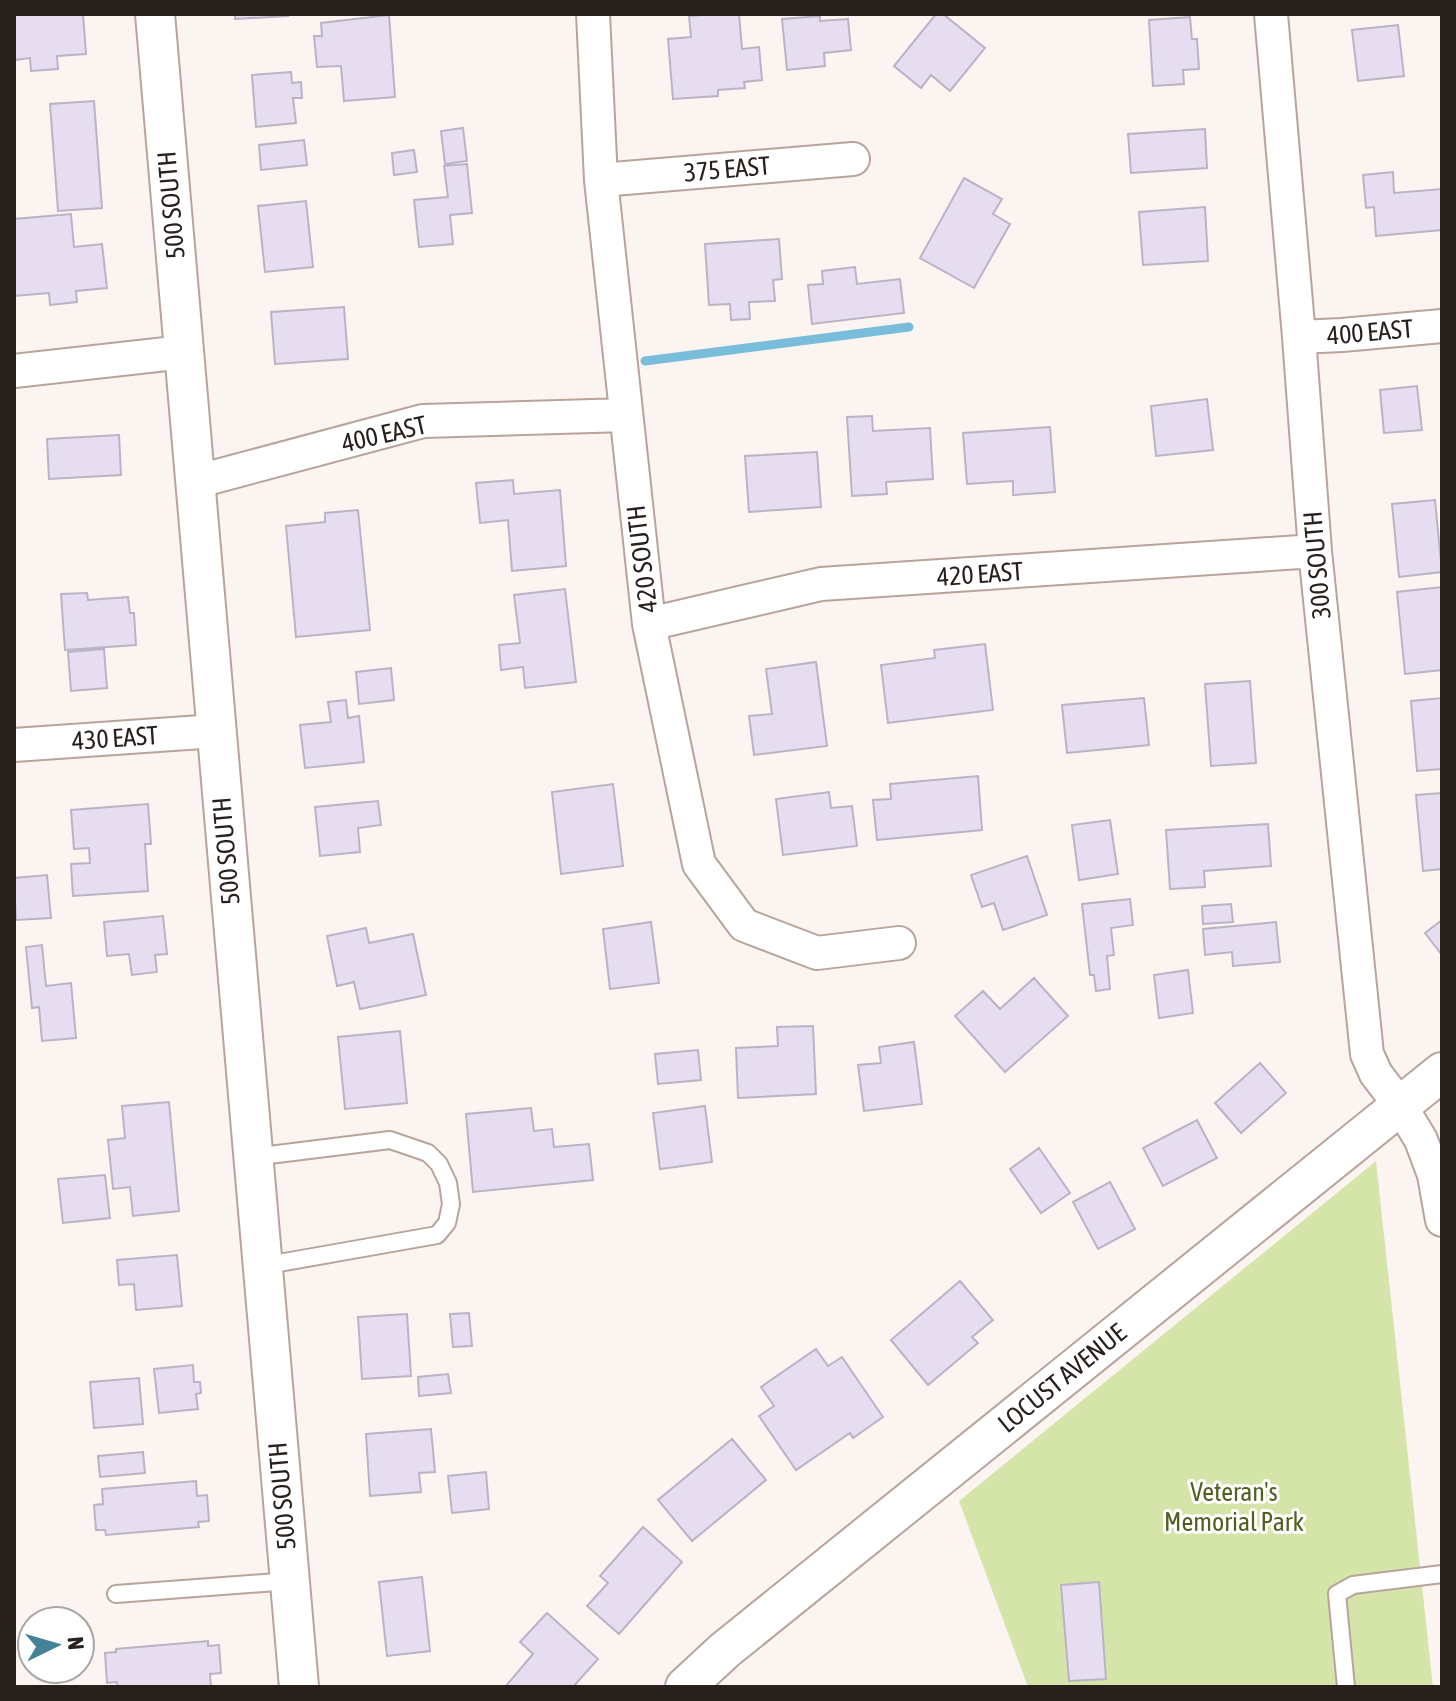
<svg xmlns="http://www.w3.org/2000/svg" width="1456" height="1701" font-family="'Asap Condensed',sans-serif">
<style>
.green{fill:#d5e5aa}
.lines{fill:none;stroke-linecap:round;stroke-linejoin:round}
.stream{stroke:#78beda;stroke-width:9}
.building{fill:#e6def0;stroke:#bab3c5;stroke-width:2}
.service-casing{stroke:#b8a49b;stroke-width:20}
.minor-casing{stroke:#b8a49b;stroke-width:36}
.tertiary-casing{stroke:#b8a49b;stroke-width:42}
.service{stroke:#fff;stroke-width:16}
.minor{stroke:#fff;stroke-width:32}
.tertiary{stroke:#fff;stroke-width:38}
.labels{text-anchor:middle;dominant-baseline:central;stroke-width:6;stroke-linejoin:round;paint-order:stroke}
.street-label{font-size:26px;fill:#28201d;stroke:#fff}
.park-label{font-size:26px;fill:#515f1f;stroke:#fff}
</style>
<rect width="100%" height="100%" fill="#fcf4f0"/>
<path class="green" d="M1376,1161L1433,1687H1028L959,1501Z"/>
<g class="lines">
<path class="stream" d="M645,361L909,327"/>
</g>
<path class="building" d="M14,14H83L86,54L57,56L58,69L31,71L30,58L14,60Z
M235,14H288V16L235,19Z
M717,14H739L742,49L759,47L762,80L744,82L745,88L718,90V96L673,99L668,39L691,37L689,16Z
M936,14H943L985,48L950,91L931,75L921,88L894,66Z
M389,15L395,97L344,101L341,66L317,67L314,36H322L321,23Z
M820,16V21L848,19L851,50L824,53L825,66L787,70L782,19Z
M1190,17L1192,39H1197L1199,69L1183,70L1184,84L1153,86L1149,20Z
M1398,25L1404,76L1358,81L1352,30Z
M291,72L292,83L301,82L302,98H293L296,123L256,127L252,75Z
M94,101L102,208L58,211L50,104Z
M463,128L467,161L445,164L441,131Z
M1205,129L1207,168L1131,173L1128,134Z
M304,140L307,165L261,170L259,145Z
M414,150L417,172L394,175L392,153Z
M467,164L472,213L450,215L453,244L419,247L414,200L448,197L444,166Z
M1393,172L1394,193L1442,189V230L1376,236L1374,207L1366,208L1363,175Z
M964,178L1002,199L993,214L1010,224L974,288L920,258Z
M306,201L313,267L265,272L258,206Z
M1205,207L1208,261L1143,265L1139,212Z
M71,214L74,247L102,244L107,288L76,291L77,302L50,305L49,293L14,296V219Z
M779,239L782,279L773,280L775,301L749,302L750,319L731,320L730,304L709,305L705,244Z
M855,267L857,284L900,279L904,313L812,324L808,285L823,284L822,271Z
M344,307L348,359L275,364L271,312Z
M1417,386L1422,430L1384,433L1380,390Z
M1207,399L1213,450L1156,456L1151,406Z
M872,416L873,431L930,428L933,479L886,482L887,494L852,496L847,417Z
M1050,427L1055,492L1013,495V481L967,484L963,433Z
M119,435L121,475L49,479L47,439Z
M817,452L821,507L749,512L745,456Z
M513,480L514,494L560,490L566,566L512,571L508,520L480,523L476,483Z
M1435,500L1442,572L1399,577L1392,504Z
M358,510L370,630L296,637L286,526L325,522V513Z
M1442,587V670L1405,674L1397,592Z
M565,589L576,682L525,688L523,667L501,670L499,645L520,643L514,595Z
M87,593L88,600L128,597L130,613H134L136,645L65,650L61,594Z
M985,644L993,710L888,723L881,665L935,658L934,650Z
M104,649L107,688L71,691L68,652Z
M816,662L827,746L754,755L749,716L772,714L766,669Z
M391,668L394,700L359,704L356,672Z
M1250,681L1256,763L1211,766L1205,684Z
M1144,698L1149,745L1067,753L1062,705Z
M1442,698V769L1417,771L1411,701Z
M346,700L348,718L359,716L364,762L305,768L300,725L331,722L328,702Z
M978,776L982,830L877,840L873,800L891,799L890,784Z
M613,784L623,866L561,874L552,792Z
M829,792L831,808L852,806L857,846L783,855L776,799Z
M1442,793V869L1423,871L1416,795Z
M378,801L381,825L358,828L360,852L320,856L315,807Z
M148,804L151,844H145L148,891L73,896L71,864L90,863L89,848L74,849L71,810Z
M1110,820L1118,874L1079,880L1072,825Z
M1268,824L1271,866L1204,871L1205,887L1170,889L1166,830Z
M1027,856L1047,915L1003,930L994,903L982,907L971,875Z
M47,875L51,918L16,920L14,878Z
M1130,899L1133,925L1111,928L1114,955L1107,956L1110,989L1096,991L1094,975H1090L1082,904Z
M1231,904L1233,922L1203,924L1202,906Z
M163,916L167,954L155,955L157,972L132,975L129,954L107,956L104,922Z
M1442,920V955L1425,933Z
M651,922L659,983L610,989L603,929Z
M1276,922L1280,962L1233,966L1232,952L1205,955L1203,929Z
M366,928L369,943L413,934L426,995L360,1009L354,982L337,986L327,936Z
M42,945L46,986L71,983L76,1038L42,1041L39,1007L32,1008L26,947Z
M1188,970L1193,1013L1159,1018L1154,975Z
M1034,978L1068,1016L1005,1072L955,1016L983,991L1000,1009Z
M813,1026L816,1094L738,1098L736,1048L778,1046L777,1027Z
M400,1031L407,1103L345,1109L338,1037Z
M914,1042L922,1104L864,1111L858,1065L881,1063L879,1047Z
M698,1050L701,1080L658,1084L655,1054Z
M1260,1063L1286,1093L1241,1133L1215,1103Z
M169,1102L179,1211L133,1216L130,1187L113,1189L108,1140L125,1138L122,1106Z
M705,1106L712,1162L660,1169L653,1113Z
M531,1108L534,1131L552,1129L554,1147L589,1144L593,1180L473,1192L466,1114Z
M1197,1120L1217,1158L1163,1186L1143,1148Z
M1039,1148L1070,1193L1041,1213L1010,1169Z
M105,1175L110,1218L63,1223L58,1179Z
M1110,1182L1135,1229L1098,1249L1073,1202Z
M177,1255L182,1306L136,1310L134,1284L119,1285L117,1260Z
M960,1281L993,1320L972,1337L978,1343L928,1385L891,1340Z
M469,1313L472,1346L453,1347L450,1314Z
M407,1314L411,1376L362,1379L358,1317Z
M816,1349L828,1366L842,1357L883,1417L853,1438L850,1433L796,1470L759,1416L774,1406L761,1387Z
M193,1365L194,1382H200L201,1393L196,1394L198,1409L159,1413L154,1369Z
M448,1374L451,1393L419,1396L418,1377Z
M139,1378L143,1424L94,1428L90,1382Z
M431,1429L435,1472L419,1473L421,1492L370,1496L366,1434Z
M732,1439L766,1480L692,1541L658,1500Z
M143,1452L145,1473L100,1477L98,1456Z
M486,1472L489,1509L452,1513L448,1476Z
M196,1481L197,1496L207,1495L209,1521L198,1522L199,1527L106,1535L105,1530H96L94,1505L103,1504L102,1489Z
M643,1527L682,1562L619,1634L587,1606L608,1583L600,1576Z
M422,1577L430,1651L387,1656L379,1582Z
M1099,1582L1106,1679L1069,1681L1061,1585Z
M547,1613L598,1659L573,1687H505L533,1654L520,1642Z
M208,1641V1646L219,1645L221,1673L210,1674L211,1687H118L117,1682L107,1683L105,1653L116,1652V1649Z"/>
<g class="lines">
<defs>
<path id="service" d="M253,1157L390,1140L428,1153L439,1164L448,1183L451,1204L447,1223L437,1235L262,1266
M116,1594L290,1581
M1346,1687L1337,1594L1353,1585L1442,1574"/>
<path id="minor" d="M593,14L601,180L649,624L699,864L744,925L817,953L899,943
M1271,14L1299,337L1315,551L1367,1054L1376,1074L1400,1105L1421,1140L1434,1175L1442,1220
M601,180L853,159
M1299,337L1342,335L1442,326
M14,371L184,352
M195,482L423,421L626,415
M649,624L821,584L1315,551
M14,745L216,731"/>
<path id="tertiary" d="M155,14L299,1687
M685,1687L725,1650L1442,1072"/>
</defs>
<use href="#service" class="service-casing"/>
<use href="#minor" class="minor-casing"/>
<use href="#tertiary" class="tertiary-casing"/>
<use href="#service" class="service"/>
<use href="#minor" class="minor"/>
<use href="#tertiary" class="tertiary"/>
</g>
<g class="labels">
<g class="street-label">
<text transform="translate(727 169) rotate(-5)">375 EAST</text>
<text transform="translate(171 205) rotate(-95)">500 SOUTH</text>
<text transform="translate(1370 332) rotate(-5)">400 EAST</text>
<text transform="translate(384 434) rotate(-13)">400 EAST</text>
<text transform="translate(642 559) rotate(-97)">420 SOUTH</text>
<text transform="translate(1317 565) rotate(-95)">300 SOUTH</text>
<text transform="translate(980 574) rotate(-4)">420 EAST</text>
<text transform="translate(115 738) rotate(-4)">430 EAST</text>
<text transform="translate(226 851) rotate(-95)">500 SOUTH</text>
<text transform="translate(1062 1378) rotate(-39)">LOCUST AVENUE</text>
<text transform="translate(282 1496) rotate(-95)">500 SOUTH</text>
</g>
<g class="park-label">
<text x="1234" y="1492">Veteran's<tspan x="1234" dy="30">Memorial Park</tspan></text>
</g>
</g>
<rect width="1456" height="1701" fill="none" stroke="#28201d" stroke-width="32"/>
<g transform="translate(56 1645) rotate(85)"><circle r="38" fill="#ffffff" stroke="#a9a6a5" stroke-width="2"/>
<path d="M0-6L14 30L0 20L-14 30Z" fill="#448298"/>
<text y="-12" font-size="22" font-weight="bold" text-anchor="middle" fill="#28201d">N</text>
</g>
</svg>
